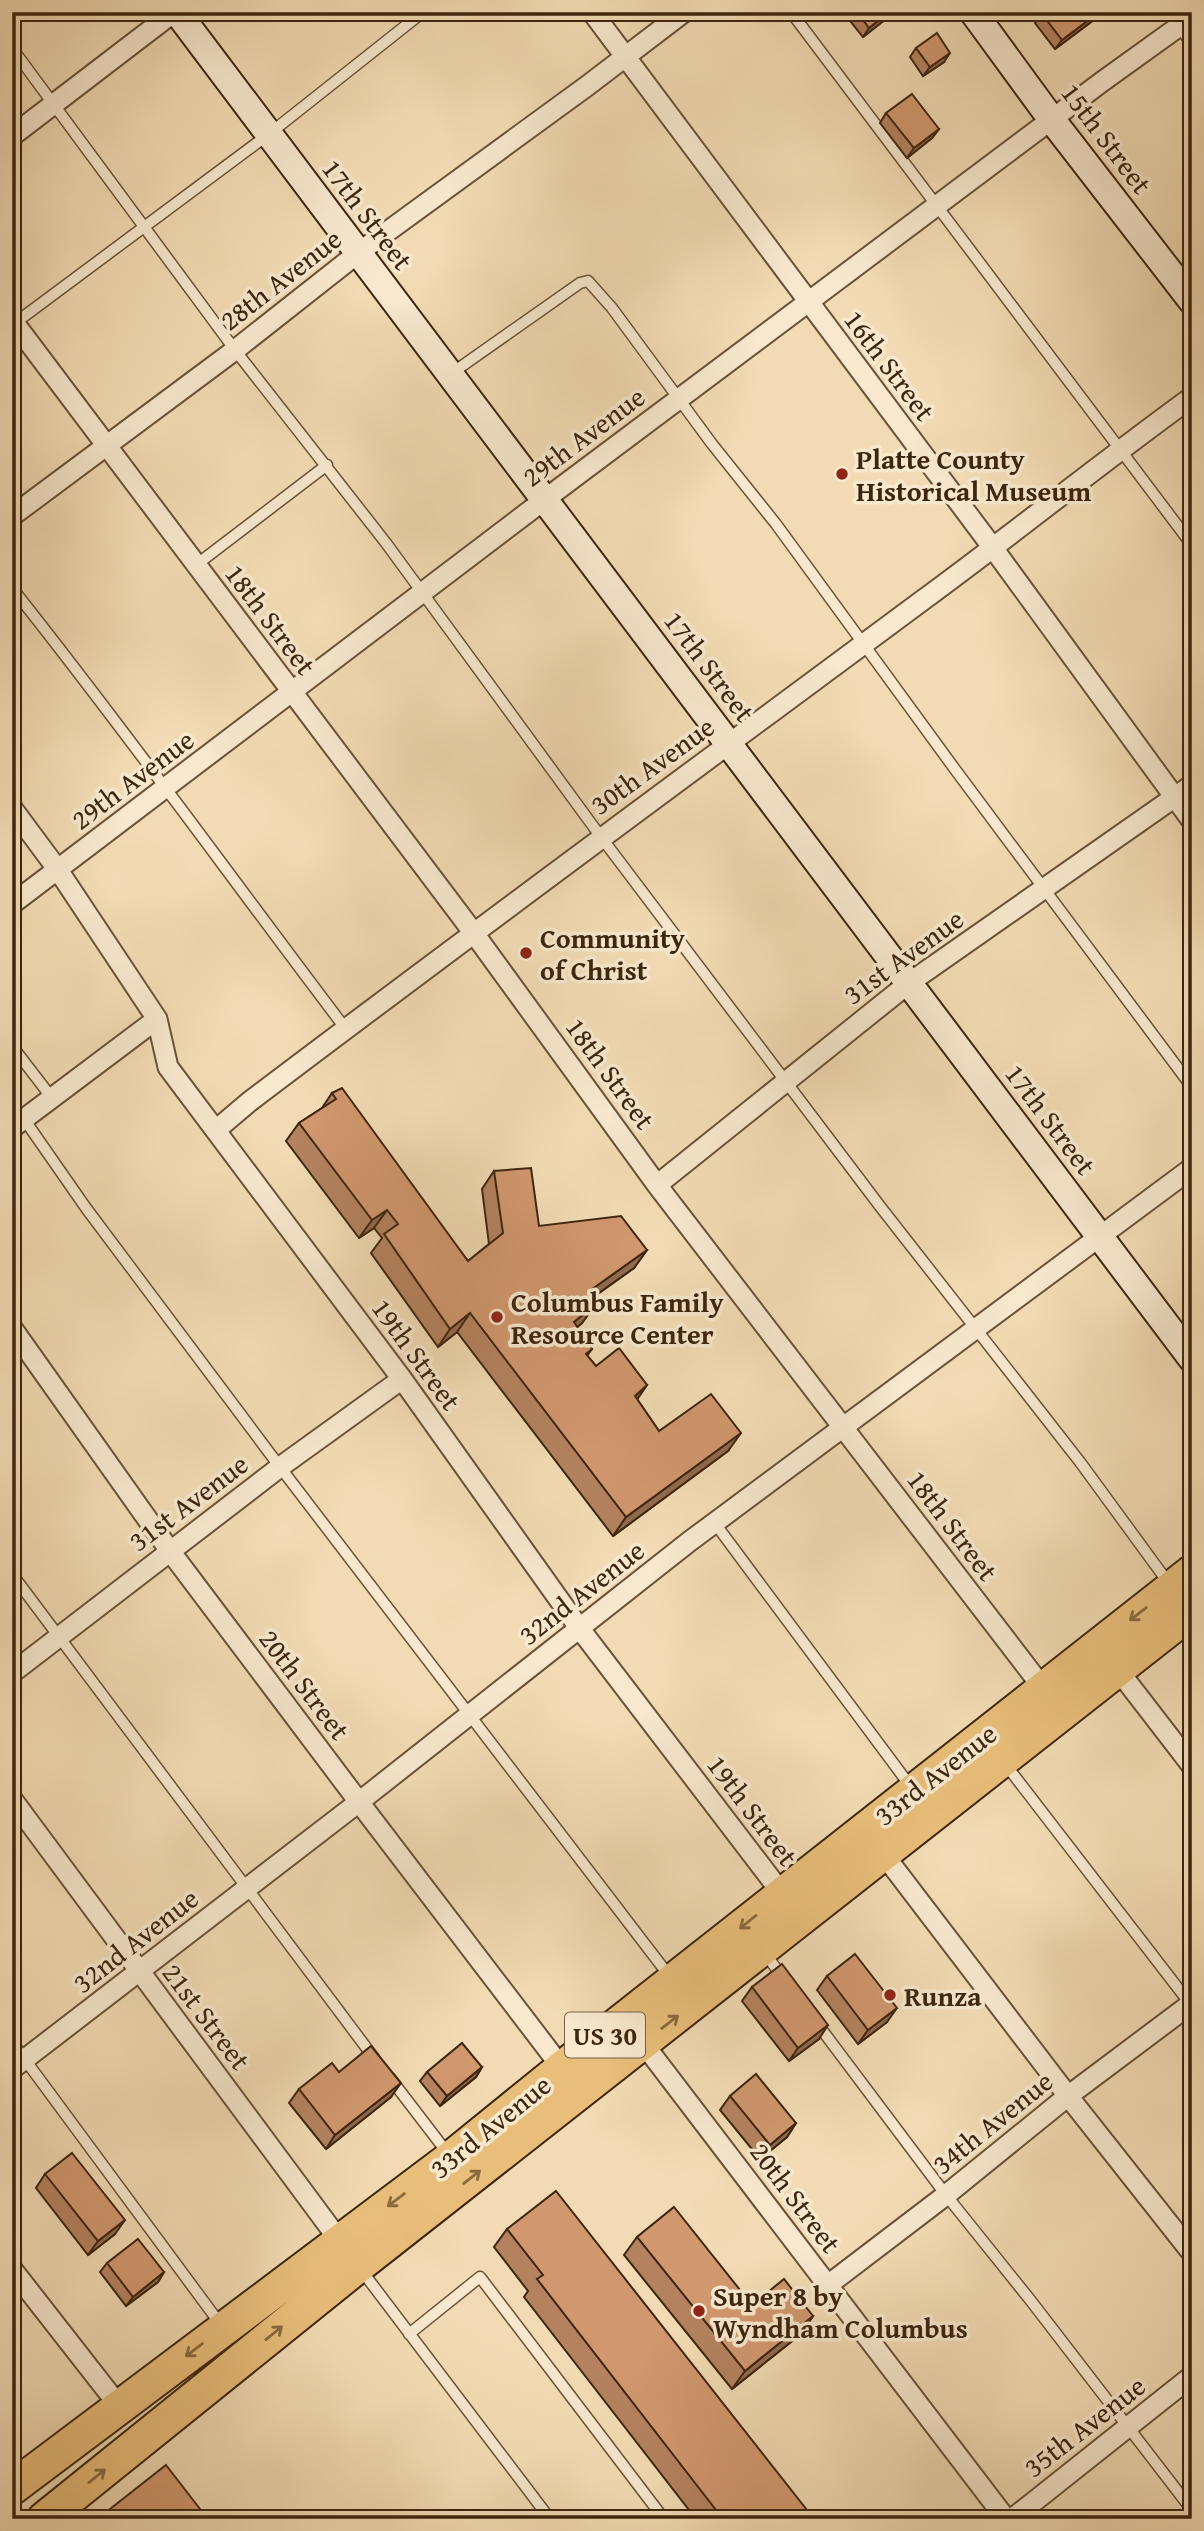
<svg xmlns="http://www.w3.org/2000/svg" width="1204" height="2531" font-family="'Gentium Book Plus',serif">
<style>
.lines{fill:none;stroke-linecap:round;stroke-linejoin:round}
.lane-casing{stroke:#6a5238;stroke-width:13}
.street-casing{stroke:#6a5238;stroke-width:23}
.secondary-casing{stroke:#3d250e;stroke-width:30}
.highway-casing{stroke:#3d250e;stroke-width:37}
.lane{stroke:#f7e8ce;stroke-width:10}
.street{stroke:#f7e8ce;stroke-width:19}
.secondary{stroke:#f7e8ce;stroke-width:26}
.highway{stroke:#e9be7a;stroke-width:33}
.wall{fill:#b4825f;stroke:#3d250e;stroke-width:2}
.shaded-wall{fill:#926a4d;stroke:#3d250e;stroke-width:2}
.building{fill:#d1976e;stroke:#3d250e;stroke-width:2}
.oneway{stroke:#8a6a3f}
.poi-dot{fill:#8f2418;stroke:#f7e8ce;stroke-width:2.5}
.labels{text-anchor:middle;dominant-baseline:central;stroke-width:7;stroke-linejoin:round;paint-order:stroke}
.shield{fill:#f7e8ce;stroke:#756048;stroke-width:2}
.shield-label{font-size:26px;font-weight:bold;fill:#3d250e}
.street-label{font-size:28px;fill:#3d250e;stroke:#f7e8ce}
.poi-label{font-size:28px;font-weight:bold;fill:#3d250e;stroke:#f7e8ce;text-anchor:start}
</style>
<rect width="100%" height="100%" fill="#f2dbb4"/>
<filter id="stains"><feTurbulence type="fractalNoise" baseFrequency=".00286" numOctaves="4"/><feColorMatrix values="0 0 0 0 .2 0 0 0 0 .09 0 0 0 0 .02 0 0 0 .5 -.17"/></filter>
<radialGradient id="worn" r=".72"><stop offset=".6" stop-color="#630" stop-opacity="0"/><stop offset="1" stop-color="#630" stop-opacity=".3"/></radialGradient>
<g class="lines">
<defs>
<path id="lane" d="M791,12L1192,545
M1168,12L1192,44
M12,48L235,350L386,543L601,837L879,1205L1080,1462L1170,1585
M15,323L269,134L423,12
M452,373L580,283L588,281L612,308L712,444L776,524L954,768L1192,1087
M196,565L327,465
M12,588C127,732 234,882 345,1028
M12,1046L52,1098
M24,1119L86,1208L280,1467L670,1977
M714,1522L911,1787
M12,1574L374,2058
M1006,1765L1191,2005
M764,1952L784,1979
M816,2022L946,2195L1031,2301L1192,2510
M12,2042L221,2325
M390,2078L449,2155
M362,2271L550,2519
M409,2334L480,2277L664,2519"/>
<path id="street" d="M592,12L993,548L1192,821
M12,136L174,12
M12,320L473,932L657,1185L1043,1688
M12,516L235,350L358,253L587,86L684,12
M12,808L58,870L157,1019L168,1067L402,1379L580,1629L787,1900
M12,904L544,500L1103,81L1192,17
M12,1128L157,1019
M216,1130L249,1102C472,933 698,767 923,600C1013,534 1101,463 1192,397
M657,1185L909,983L1192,785
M12,1328L170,1551L359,1802L562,2068
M1118,1670L1192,1766
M12,1673L280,1467L402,1379
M12,1799L345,2248
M878,1847L1068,2096L1192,2253
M643,2043L1006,2519
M12,2069L359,1802L690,1541L1192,1168
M12,2269L119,2406
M828,2285L946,2195L1068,2096L1192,2003
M1012,2519L1192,2376"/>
<path id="secondary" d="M177,12L1192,1359
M973,12L1052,120L1192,301"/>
<path id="highway" d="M12,2488L451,2158L562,2068L1192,1572
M44,2519L358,2266L1192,1611"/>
</defs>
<use href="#lane" class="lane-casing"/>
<use href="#street" class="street-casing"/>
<use href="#secondary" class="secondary-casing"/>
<use href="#highway" class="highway-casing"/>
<use href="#lane" class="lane"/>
<use href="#street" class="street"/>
<use href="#secondary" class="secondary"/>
<use href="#highway" class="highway"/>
</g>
<path class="wall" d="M843,12H891L887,18L863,37Z
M1027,12H1043L1033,20Z
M1042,14L1091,22L1055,49L1035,23Z
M916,48L944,62L923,76L910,57Z
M886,113L939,129L932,138L907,158L880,123Z
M332,1093L468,1261L489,1244L482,1189L494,1171L539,1226L647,1250L634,1268L591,1299L595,1305L582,1323L577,1327L592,1349L587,1356L596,1366L647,1385L637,1399L659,1431L728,1451L613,1536L457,1332L438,1347L371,1253L382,1238L374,1228L359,1238L286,1141L299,1123L322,1108Z
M827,1976L887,2022L858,2044L817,1990Z
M752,1987L819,2039L789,2061L742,2001Z
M482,2067L476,2077L440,2106L420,2081L427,2072Z
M339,2072L391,2097L326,2149L289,2103L299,2089Z
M730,2096L796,2123L787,2137L760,2159L720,2110Z
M45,2174L115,2234L88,2255L36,2188Z
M507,2229L814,2519H696L524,2297L528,2291L494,2247Z
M637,2237L752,2305L813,2316L801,2334L732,2389L624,2255Z
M107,2263L164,2272L158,2282L126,2306L100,2272Z
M105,2513L193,2519H100Z"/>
<path class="shaded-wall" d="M889,12H891L887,18L863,37L869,28Z
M1039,12H1043L1033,20Z
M1098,13L1091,22L1055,49L1062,40Z
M950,53L944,62L923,76L930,67Z
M939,129L932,138L907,158L914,148Z
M387,1210L374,1228L359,1238L372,1220Z
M647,1250L634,1268L575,1310L588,1292Z
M595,1305L582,1323L561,1341L574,1322Z
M470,1313L457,1332L438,1347L450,1329Z
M647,1385L634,1404L635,1396Z
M741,1433L728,1451L613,1536L626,1517Z
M897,2008L887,2022L858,2044L868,2030Z
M828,2025L819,2039L789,2061L798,2048Z
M482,2067L476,2077L440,2106L447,2096Z
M401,2083L391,2097L326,2149L335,2135Z
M796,2123L787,2137L760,2159L770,2145Z
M125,2220L115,2234L88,2255L98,2241Z
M164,2272L158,2282L126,2306L133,2297Z
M813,2316L801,2334L732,2389L745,2371Z
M200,2509L193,2519H187Z"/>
<path class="building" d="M857,12H889L869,28Z
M1044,12H1097L1098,13L1062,40L1042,14Z
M937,33L950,53L930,67L916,48Z
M912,94L939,129L914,148L886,113Z
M342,1088L468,1261L503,1233L494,1171L531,1168L539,1226L621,1216L647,1250L588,1292L595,1305L574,1322L592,1349L586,1354L596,1366L619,1348L647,1385L635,1396L659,1431L711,1394L741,1433L626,1517L470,1313L450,1329L384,1234L398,1224L387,1210L372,1220L299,1123L336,1099L332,1093Z
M855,1954L897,2008L868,2030L827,1976Z
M782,1964L828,2025L798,2048L752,1987Z
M462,2043L482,2067L447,2096L427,2072Z
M371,2046L401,2083L335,2135L299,2089L332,2063L339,2072Z
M756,2074L796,2123L770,2145L730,2096Z
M72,2153L125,2220L98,2241L45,2174Z
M556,2191L814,2519H723L537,2279L543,2275L507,2229Z
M674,2207L752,2305L784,2279L813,2316L745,2371L637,2237Z
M138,2239L164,2272L133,2297L107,2263Z
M166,2465L200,2509L187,2519H109L105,2513Z"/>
<defs><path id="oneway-shaft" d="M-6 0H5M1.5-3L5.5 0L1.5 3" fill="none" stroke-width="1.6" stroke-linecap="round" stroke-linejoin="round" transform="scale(1.75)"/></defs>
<g class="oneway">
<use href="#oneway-shaft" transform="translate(1138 1614) rotate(142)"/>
<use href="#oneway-shaft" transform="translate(748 1922) rotate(141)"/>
<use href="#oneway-shaft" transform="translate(670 2022) rotate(-38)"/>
<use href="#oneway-shaft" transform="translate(472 2177) rotate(-38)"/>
<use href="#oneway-shaft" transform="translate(396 2200) rotate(143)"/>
<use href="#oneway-shaft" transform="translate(274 2333) rotate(-39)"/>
<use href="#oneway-shaft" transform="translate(194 2350) rotate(143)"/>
<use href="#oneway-shaft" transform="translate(97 2476) rotate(-39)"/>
</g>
<g class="poi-dot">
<circle cx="842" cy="474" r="7"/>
<circle cx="526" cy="953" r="7"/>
<circle cx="497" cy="1317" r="7"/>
<circle cx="890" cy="1995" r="7"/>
<circle cx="699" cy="2311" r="7"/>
</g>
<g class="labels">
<rect class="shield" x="565" y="2012.5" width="80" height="45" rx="5"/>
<g class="shield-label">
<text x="605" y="2035">US 30</text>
</g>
<g class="street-label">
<text transform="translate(1107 138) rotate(53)">15th Street</text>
<text transform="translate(368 214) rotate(53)">17th Street</text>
<text transform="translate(280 279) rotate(-38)">28th Avenue</text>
<text transform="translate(890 365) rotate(53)">16th Street</text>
<text transform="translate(583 436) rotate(-37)">29th Avenue</text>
<text transform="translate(271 619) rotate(53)">18th Street</text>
<text transform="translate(710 666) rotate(53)">17th Street</text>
<text transform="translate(652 765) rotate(-36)">30th Avenue</text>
<text transform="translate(132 779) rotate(-37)">29th Avenue</text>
<text transform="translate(903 956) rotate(-36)">31st Avenue</text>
<text transform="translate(611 1073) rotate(54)">18th Street</text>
<text transform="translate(1051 1119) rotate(53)">17th Street</text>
<text transform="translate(417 1354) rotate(54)">19th Street</text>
<text transform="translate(188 1502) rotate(-37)">31st Avenue</text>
<text transform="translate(953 1525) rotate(53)">18th Street</text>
<text transform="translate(581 1592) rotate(-38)">32nd Avenue</text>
<text transform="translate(305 1684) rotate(53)">20th Street</text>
<text transform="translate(935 1774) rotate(-38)">33rd Avenue</text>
<text transform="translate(753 1810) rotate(53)">19th Street</text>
<text transform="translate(135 1940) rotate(-38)">32nd Avenue</text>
<text transform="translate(207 2016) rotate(53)">21st Street</text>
<text transform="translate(992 2122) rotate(-39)">34th Avenue</text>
<text transform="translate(490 2126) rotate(-39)">33rd Avenue</text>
<text transform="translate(796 2197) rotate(53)">20th Street</text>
<text transform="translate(1084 2426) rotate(-38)">35th Avenue</text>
</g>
<g class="poi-label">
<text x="856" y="458">Platte County<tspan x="856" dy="32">Historical Museum</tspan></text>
<text x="540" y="937">Community<tspan x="540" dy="32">of Christ</tspan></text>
<text x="511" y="1301">Columbus Family<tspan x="511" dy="32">Resource Center</tspan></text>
<text x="904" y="1995">Runza</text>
<text x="713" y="2295">Super 8 by<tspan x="713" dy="32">Wyndham Columbus</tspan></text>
</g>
</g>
<rect width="1204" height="2531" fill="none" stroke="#f2dbb4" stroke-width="42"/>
<rect x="14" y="14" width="1176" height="2503" fill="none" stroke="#3d250e" stroke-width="3.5"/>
<rect x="21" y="21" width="1162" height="2489" fill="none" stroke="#3d250e" stroke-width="2"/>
<rect width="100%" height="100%" filter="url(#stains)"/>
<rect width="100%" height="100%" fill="url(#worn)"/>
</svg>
